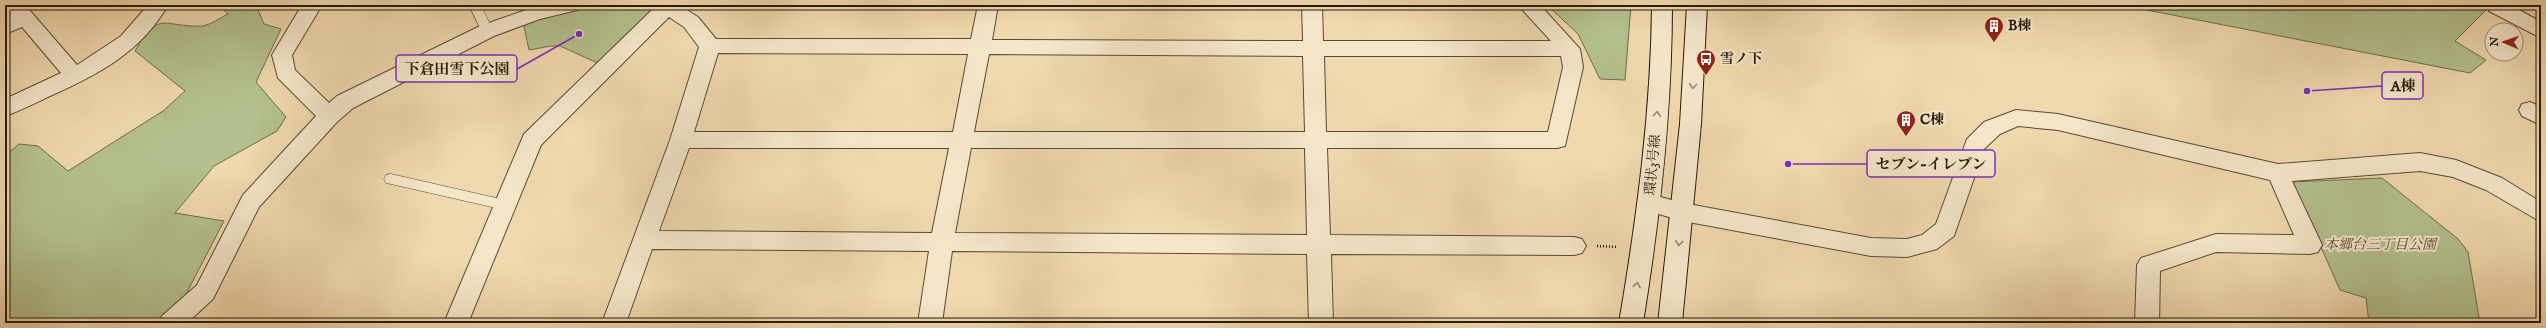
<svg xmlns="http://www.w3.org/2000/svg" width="2546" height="328" font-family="'IM FELL English','Noto Serif JP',serif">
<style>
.green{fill:#b4c08f;stroke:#6e6d4c}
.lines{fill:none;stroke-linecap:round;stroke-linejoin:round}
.lane-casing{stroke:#5a4a33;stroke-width:1}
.street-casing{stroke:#5a4a33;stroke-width:2}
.secondary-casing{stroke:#281a0a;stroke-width:2}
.path{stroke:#281a0a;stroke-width:2.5;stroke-dasharray:1 2;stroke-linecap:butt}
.lane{fill:#f5e6ca;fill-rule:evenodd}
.street{fill:#f5e6ca;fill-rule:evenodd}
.secondary{fill:#f5e6ca;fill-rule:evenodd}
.oneway{stroke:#998a74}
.labels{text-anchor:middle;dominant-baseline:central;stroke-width:4;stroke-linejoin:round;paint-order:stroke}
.poi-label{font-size:14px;font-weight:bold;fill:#281a0a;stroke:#f5e6ca;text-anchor:start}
.street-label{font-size:14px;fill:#281a0a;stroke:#f5e6ca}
.park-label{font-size:14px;font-style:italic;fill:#524c32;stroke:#f5e6ca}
.leader{fill:none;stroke:#7b2cbf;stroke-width:1.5}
.callout-dot{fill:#7b2cbf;stroke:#f5e6ca;stroke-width:1.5}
.callout{fill:#f5e6ca;stroke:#7b2cbf;stroke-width:1.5}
.callout-label{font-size:15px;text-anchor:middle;font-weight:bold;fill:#281a0a}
</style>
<rect width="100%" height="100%" fill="#f0d9ae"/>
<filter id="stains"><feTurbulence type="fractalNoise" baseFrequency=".005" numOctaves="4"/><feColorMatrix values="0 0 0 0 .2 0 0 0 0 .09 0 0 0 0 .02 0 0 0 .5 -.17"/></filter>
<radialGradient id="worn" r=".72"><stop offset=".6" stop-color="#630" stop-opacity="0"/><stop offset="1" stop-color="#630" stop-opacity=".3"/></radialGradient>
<path class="green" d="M218,5H256L264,24L281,29L256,82L286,117L277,131L214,166L175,213L224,221L185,296L156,323H5V156L19,144L38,146L68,171L163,111L185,91L135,51C159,8 164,28 202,26C210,25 220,18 228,14Z
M602,5H645L656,10L602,65L560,46H551L529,50L523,22L555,12Z
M1547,5H1631L1625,80L1600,79L1578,34Z
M2121,5H2491L2455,41L2486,60L2470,73Z
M2382,178L2458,239L2468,252L2480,323H2369L2366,298L2340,290L2292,182Z"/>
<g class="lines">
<defs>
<path id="lane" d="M469,5H481L493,31L491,34H483Z
M391,174L505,200L510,201L512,205L510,209L505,210L391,184L386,183L384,179L386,175Z"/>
<path id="street" d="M5,5H25L77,65L121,36L148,5H168C141,52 98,75 50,96C35,103 20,111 5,116V99L61,73L22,27L5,34V18L11,15Z
M302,5H322L292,55L295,70L329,103L337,96L480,26L540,5H580L577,10L540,19L494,36L353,108L337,122L259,207L213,299L187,323H158L162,316L197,285L243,195L316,116L278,78L272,55Z
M654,5H679L698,17L716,39H971L978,5H998L992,40L1303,41L1302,5H1322L1323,41H1551L1518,5H1540L1580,49L1583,67L1565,146L1557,148H1327L1330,235L1574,237L1582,239L1586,246L1582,253L1574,255L1331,254L1333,323H1309L1307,254L952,251L942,323H918L929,251L652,249L626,323H602L670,140L699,47L684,27L669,17L541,145L468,323H444L524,134L655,7ZM718,53L968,54L953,132H694ZM989,54L1303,56L1305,132H974ZM1324,56H1561L1563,67L1548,132H1326ZM689,148H949L932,233L659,231ZM971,148H1305L1307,235L955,233Z
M2487,5H2510L2541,22V38L2489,11Z
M2530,102L2541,107V125L2522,116L2519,110L2522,104Z
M2016,110L2058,114L2278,164L2420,153L2456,160L2502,178L2541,202V222L2486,190L2453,177L2420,171L2292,181L2322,245L2318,252L2310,254L2216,252L2160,271L2159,323H2135L2137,265L2141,258L2216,234L2294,235L2270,180L2058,130L2018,126L2000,134L1984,149L1954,236L1937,249L1907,257L1871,256L1683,221L1641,209L1638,203L1641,197L1649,194L1683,203L1871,238L1907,239L1922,235L1936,224L1967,139L1984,122Z"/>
<path id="secondary" d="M1652,5H1672C1672,112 1660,217 1643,323H1619C1637,217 1651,112 1652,5Z
M1687,5H1707L1701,124L1682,323H1658L1680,124Z"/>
</defs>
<use href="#lane" class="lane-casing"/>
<use href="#street" class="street-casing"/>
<use href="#secondary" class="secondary-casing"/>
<path class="path" d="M1597,246L1618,247"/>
<use href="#lane" class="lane"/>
<use href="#street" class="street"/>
<use href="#secondary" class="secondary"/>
</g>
<defs><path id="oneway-chevron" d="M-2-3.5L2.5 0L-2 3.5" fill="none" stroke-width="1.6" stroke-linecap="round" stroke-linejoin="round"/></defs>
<g class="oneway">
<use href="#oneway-chevron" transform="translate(1693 86) rotate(95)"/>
<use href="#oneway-chevron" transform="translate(1657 114) rotate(-85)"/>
<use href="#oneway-chevron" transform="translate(1679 243) rotate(96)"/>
<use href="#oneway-chevron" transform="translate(1637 285) rotate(-80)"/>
</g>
<defs>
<symbol id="building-pin" viewBox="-11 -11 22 30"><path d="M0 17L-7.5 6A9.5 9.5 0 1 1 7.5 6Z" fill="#8f2418" stroke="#f5e6ca"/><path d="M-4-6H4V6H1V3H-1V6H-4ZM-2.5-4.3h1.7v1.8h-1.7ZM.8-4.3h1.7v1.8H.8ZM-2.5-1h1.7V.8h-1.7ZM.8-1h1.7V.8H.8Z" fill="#fff"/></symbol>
<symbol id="bus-pin" viewBox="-11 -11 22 30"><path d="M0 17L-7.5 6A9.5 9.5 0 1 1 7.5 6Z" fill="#8f2418" stroke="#f5e6ca"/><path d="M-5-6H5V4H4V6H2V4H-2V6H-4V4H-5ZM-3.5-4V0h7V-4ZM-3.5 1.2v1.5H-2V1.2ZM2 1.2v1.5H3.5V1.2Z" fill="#fff"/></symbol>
</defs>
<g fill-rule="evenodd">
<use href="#building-pin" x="1983" y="15" width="22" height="30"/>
<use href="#bus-pin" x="1695" y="48" width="22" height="30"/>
<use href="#building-pin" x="1895" y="109" width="22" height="30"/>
</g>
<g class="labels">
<g class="poi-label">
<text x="2008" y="26">B棟</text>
<text x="1720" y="59">雪ノ下</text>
<text x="1920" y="120">C棟</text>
</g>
<g class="street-label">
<text transform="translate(1653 165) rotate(-85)">環状3号線</text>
</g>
<g class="park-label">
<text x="2380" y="245">本郷台三丁目公園</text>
</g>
</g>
<path class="leader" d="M579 34L517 69M2307 91L2382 86M1788 164L1867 164"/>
<g class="callout-dot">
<circle cx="579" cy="34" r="4"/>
<circle cx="2307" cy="91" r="4"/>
<circle cx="1788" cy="164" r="4"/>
</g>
<g class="callout">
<rect x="396" y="55" width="121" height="27" rx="4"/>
<rect x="2382" y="72" width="41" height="27" rx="4"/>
<rect x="1867" y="150" width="128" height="27" rx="4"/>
</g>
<g class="callout-label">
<text x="457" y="74">下倉田雪下公園</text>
<text x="2403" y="91">A棟</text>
<text x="1931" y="169">セブン-イレブン</text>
</g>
<rect width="2546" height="328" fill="none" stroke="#f0d9ae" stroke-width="20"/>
<rect x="6" y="6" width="2534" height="316" fill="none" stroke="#281a0a" stroke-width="2"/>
<rect x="10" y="10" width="2526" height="308" fill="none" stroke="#281a0a"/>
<g transform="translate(2504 42) rotate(272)"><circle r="19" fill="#f5e6ca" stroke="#a3947d"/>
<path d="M0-3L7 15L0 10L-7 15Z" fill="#8f2418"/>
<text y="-6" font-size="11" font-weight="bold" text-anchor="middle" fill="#281a0a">N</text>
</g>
<rect width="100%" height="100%" filter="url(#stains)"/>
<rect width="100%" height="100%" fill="url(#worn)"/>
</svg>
